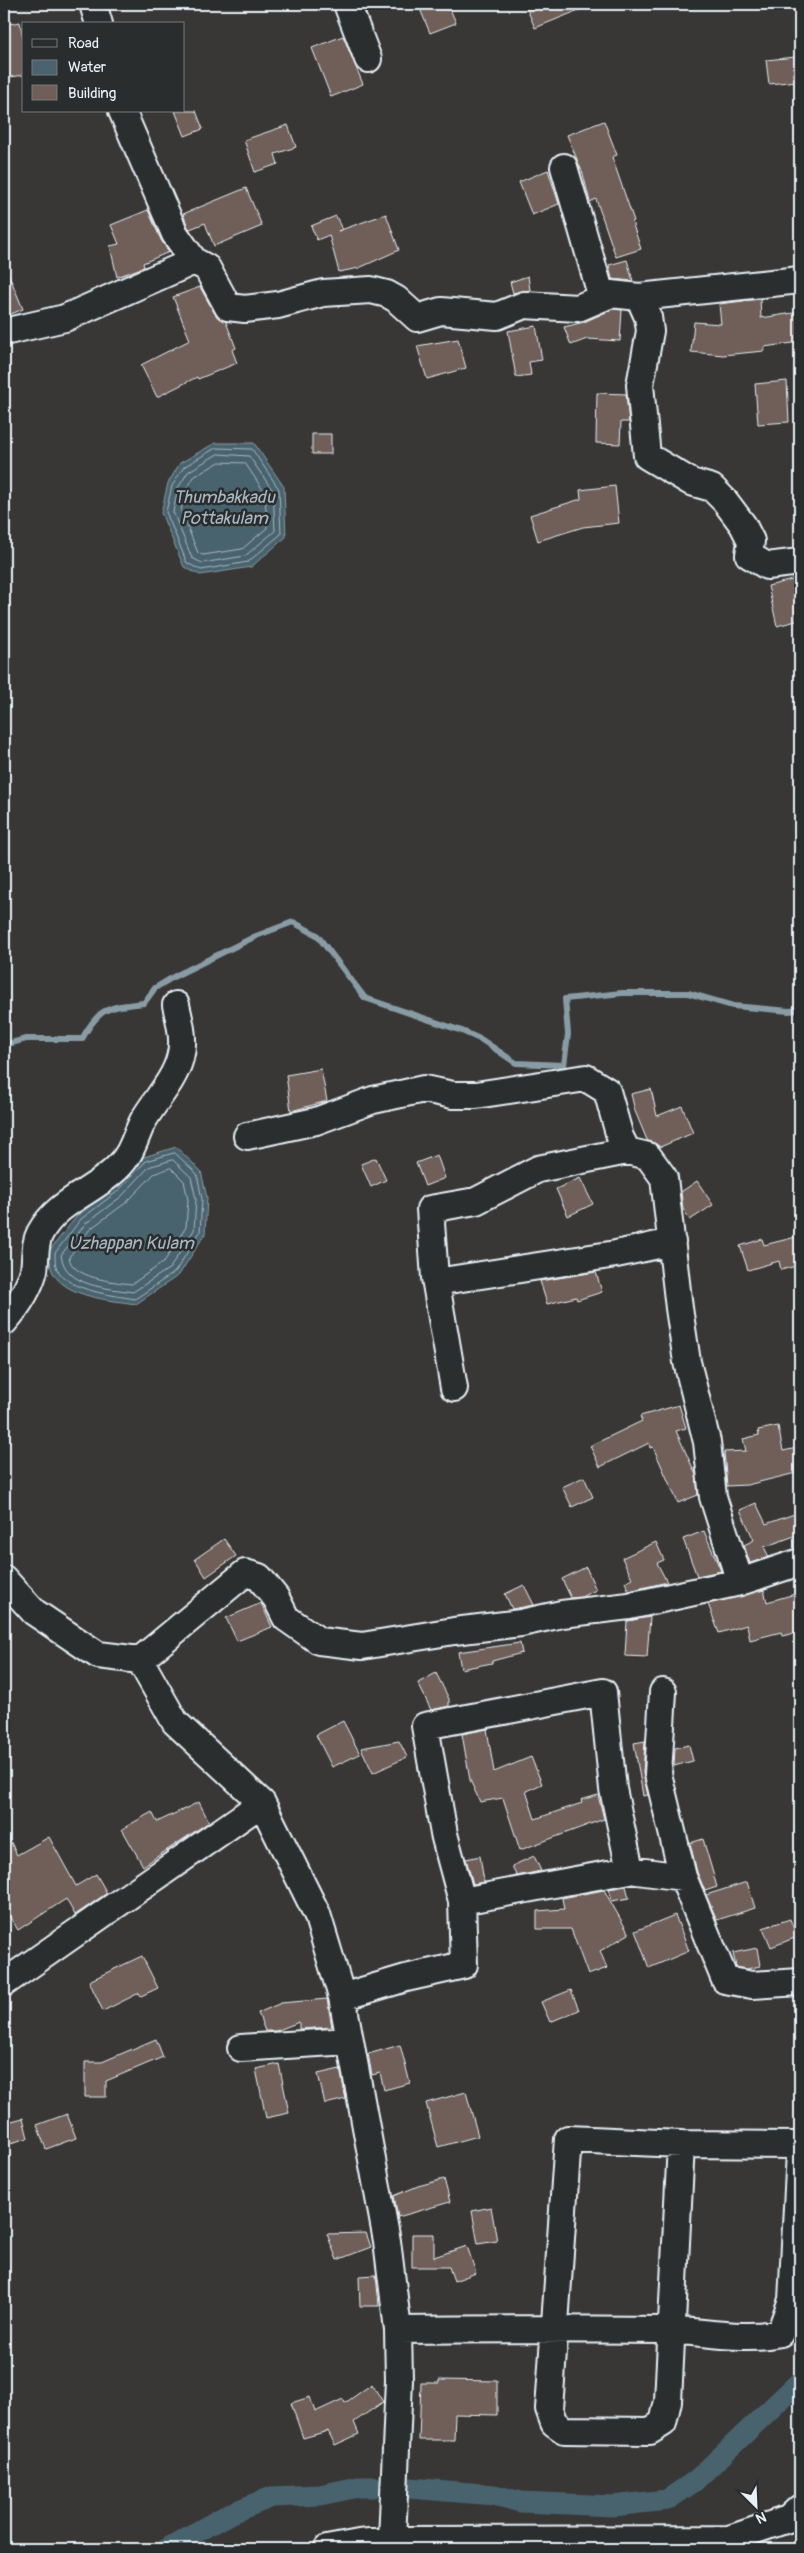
<svg xmlns="http://www.w3.org/2000/svg" width="804" height="2553" font-family="Pangolin,sans-serif">
<style>
.water{fill:#4a636e;stroke:#899ca5}
.lines{fill:none;stroke-linecap:round;stroke-linejoin:round}
.shore{stroke:#a9b8c1;stroke-width:1}
.stream{stroke:#899ca5;stroke-width:6}
.canal{stroke:#4a636e;stroke-width:21}
.building{fill:#705e58;stroke:#e8f1f8}
.minor-casing{stroke:#e8f1f8;stroke-width:30}
.minor{stroke:#2a2d2e;stroke-width:26}
.labels{text-anchor:middle;dominant-baseline:central;stroke-width:5;stroke-linejoin:round;paint-order:stroke}
.water-label{font-size:18px;font-style:italic;fill:#a9b8c1;stroke:#2a2d2e}
</style>
<rect width="100%" height="100%" fill="#383736"/>
<filter id="ink" filterUnits="userSpaceOnUse"><feTurbulence type="fractalNoise" baseFrequency=".02" numOctaves="2"/><feDisplacementMap in="SourceGraphic" scale="10" xChannelSelector="R" yChannelSelector="G"/><feConvolveMatrix kernelMatrix="1 2 1 2 8 2 1 2 1" color-interpolation-filters="sRGB"/></filter>
<g filter="url(#ink)">
<path class="water" d="M215,443H254L284,487L286,537L251,567L200,575L184,567L161,513L168,483L180,463Z
M176,1147L201,1171L207,1198L205,1234L179,1275L136,1304C111,1300 65,1298 52,1271C50,1266 50,1257 49,1251L77,1216L115,1187L144,1157Z"/>
<g class="lines">
<path class="shore" d="M216,448L252,449L279,489L281,534L248,562L201,570L187,563L166,512L172,486L184,467Z
M218,454L249,456L273,491L275,531L245,556L202,563L192,558L173,512L178,488L188,472Z
M220,462L245,463L265,493L267,528L242,549L203,555L198,553L181,511L185,491L194,477Z
M175,1153L197,1174L202,1199L200,1232L175,1272L135,1299C113,1295 68,1291 57,1269C55,1265 55,1258 55,1253L81,1219L118,1191L146,1161Z
M173,1160L191,1177L196,1199L194,1230L170,1268L133,1292C108,1288 65,1287 61,1255L85,1224L122,1196L149,1167Z
M171,1168L184,1181L188,1200L186,1227L164,1262L132,1284C114,1282 71,1278 69,1257L90,1229L127,1202L154,1174Z"/>
<path class="stream" d="M4,1045L26,1039H82C100,1006 109,1007 144,1003L155,988L175,976L256,936L293,922L317,935L365,998L462,1031L482,1040L516,1063L564,1065L568,1034L565,999L622,993H688L733,1006L789,1011L800,1010"/>
<path class="canal" d="M410,2488L494,2495L521,2502L613,2506L667,2500L695,2481L800,2381
M166,2549L231,2513L272,2497L320,2495L358,2487H373"/>
</g>
<path class="building" d="M418,4H448L456,23L430,33Z
M525,4H594L535,28Z
M20,22L24,44V75L4,78V25Z
M343,36L363,84L331,97L312,48Z
M795,57L797,81L769,84L766,60Z
M175,111H196L203,129L185,136Z
M604,121L617,155L612,157L634,221L632,222L641,249L616,257L596,199L590,202L583,174L567,135Z
M288,125L296,147L275,154L278,164L255,172L244,140Z
M548,170L559,204L532,215L519,182Z
M246,188L262,226L214,246L205,223L190,229L188,227L183,214Z
M148,210L161,240L169,252L143,263L144,267L117,277L110,246L119,244L111,225Z
M386,214L399,250L359,268L339,272L329,235L317,240L311,226L336,216L342,230L338,231Z
M627,260L633,281L612,279L609,265Z
M4,263L23,309L4,317Z
M528,276L530,290L513,293L510,282Z
M200,287L215,314L226,322L236,348L232,350L237,363L198,379L197,377L157,397L141,365L190,340L173,297Z
M760,299L761,318L800,312V342L764,347V351L723,355L691,352L694,322L721,324L719,304Z
M613,309L622,310L620,341L587,339L571,345L564,327L584,322Z
M536,326L542,360L529,362L531,375L516,377L508,331Z
M458,339L466,368L427,379L417,346Z
M787,381L789,422L758,424L755,384Z
M597,393L626,394L629,422H621L620,444L596,443Z
M312,434H331V454H312Z
M615,486L619,523L583,527L538,541L530,515L581,499L580,490Z
M800,578V620L777,626L768,586Z
M321,1069L327,1101L291,1111L286,1075Z
M651,1089L657,1116L682,1106L693,1133L660,1147L647,1140L635,1111L631,1094Z
M437,1155L445,1178L425,1186L416,1163Z
M376,1158L386,1180L371,1187L361,1164Z
M580,1178L593,1204L568,1216L556,1189Z
M697,1181L713,1205L690,1220L683,1209L681,1192Z
M800,1236V1265L781,1270L779,1261L748,1270L740,1246L762,1239L764,1245Z
M596,1272L602,1292L577,1300L576,1297L547,1304L540,1281Z
M679,1405L686,1428L676,1431L696,1475L698,1495L678,1503L653,1447L650,1448L649,1443L600,1467L590,1446L642,1421L640,1416Z
M778,1426L783,1451L797,1448L800,1472L747,1485L727,1486L724,1452L746,1451L743,1439L759,1435L758,1430Z
M584,1477L593,1497L572,1507L562,1487Z
M756,1503L766,1524L800,1512V1534L764,1547L769,1557L750,1563L744,1545L754,1540L740,1510Z
M704,1531L721,1571L697,1576L683,1539Z
M224,1539L236,1556L206,1577L195,1559Z
M656,1542L664,1560L657,1563L667,1582L629,1591L625,1582L632,1578L622,1558Z
M586,1567L596,1590L581,1597L571,1598L562,1579Z
M524,1585L534,1605L512,1609L505,1594Z
M764,1590L767,1602L795,1594L800,1614V1632L782,1636L781,1632L750,1640L747,1625L719,1633L708,1604Z
M261,1603L272,1627L237,1641L226,1618Z
M650,1617L647,1657L625,1656L627,1621Z
M520,1643L522,1653L492,1661V1663L461,1669L458,1652Z
M436,1673L449,1699V1706L431,1710L418,1683Z
M343,1721L360,1754L332,1767L316,1735Z
M487,1729L494,1772L531,1757L542,1784L526,1791L535,1819L582,1803L581,1800L598,1795L604,1819L520,1850L503,1798L480,1802L470,1780L462,1734Z
M399,1741L407,1757L373,1773L361,1748Z
M645,1741L643,1773L648,1795L643,1796L634,1743Z
M689,1745L693,1761L674,1766L675,1748Z
M199,1802L209,1822L143,1866L122,1829L152,1812L157,1822Z
M4,1828L17,1855L49,1837L76,1886L96,1874L107,1893L75,1915L66,1899L18,1930L4,1908Z
M703,1839L717,1887L705,1891L697,1872L690,1843Z
M480,1856L484,1882L473,1884L466,1859Z
M534,1856L541,1871L517,1876L512,1866Z
M747,1882L755,1908L717,1920L706,1895Z
M626,1886L629,1898L612,1901L609,1889Z
M604,1890L629,1934L600,1951L607,1968L588,1975L571,1929H537V1911L564,1909L562,1898Z
M675,1915L689,1951L649,1968L635,1931Z
M790,1919L797,1937L771,1947L763,1928Z
M757,1948L760,1966L747,1969L736,1967L733,1953Z
M142,1956L158,1988L141,1996L139,1993L103,2011L89,1981Z
M571,1990L579,2010L550,2022L541,2002Z
M327,1999L332,2027L299,2029V2022L276,2031H265L258,2013L281,2003Z
M156,2039L163,2057L106,2081V2097H85V2062H102Z
M400,2045L410,2083L384,2090L380,2073L372,2075L368,2054Z
M279,2064L289,2113L266,2118L256,2069Z
M340,2069L346,2099L325,2104L318,2074Z
M466,2092L478,2136L438,2147L426,2103Z
M67,2114L76,2138L46,2149L37,2125Z
M23,2118L28,2138L4,2145V2123Z
M444,2179L450,2202L398,2217L394,2196L418,2186Z
M491,2207L497,2241L478,2244L472,2211Z
M366,2233L371,2247L337,2260L327,2234Z
M412,2234H434V2257L467,2246L476,2273L454,2281L449,2267H412Z
M376,2275L379,2306H360L359,2276Z
M439,2380L497,2381V2415L455,2414L454,2440H419L421,2383H439Z
M372,2384L383,2402L354,2422L359,2434L335,2445L328,2431L303,2438L291,2403L310,2397L315,2412L343,2399L345,2403Z"/>
<g class="lines">
<defs>
<path id="minor" d="M93,4L99,24
M347,4L368,59
M122,111L175,234L194,261L207,268L228,307L245,309L278,305L323,293L371,290L387,294L396,299L417,318L441,311L497,316L524,305L578,308L611,294L639,297L648,317L650,331L640,385L647,456L691,482L712,488L725,501L743,525L751,541L749,555L767,566L800,562
M564,167L602,298
M639,297L800,280
M4,332L65,318L194,261
M247,1136L316,1121L373,1100L424,1089L453,1095H476L586,1078L607,1091L620,1137L627,1151L648,1156L664,1178L679,1308L687,1362L707,1442L713,1497L740,1582
M436,1282L616,1254L672,1242
M4,1322C17,1307 29,1290 34,1270C36,1258 34,1244 40,1233C58,1200 94,1192 118,1167C132,1154 135,1137 143,1121C155,1100 174,1081 180,1058C185,1041 180,1022 176,1005
M454,1388L435,1278L430,1209L476,1201L538,1169L627,1151
M4,1579L34,1612L98,1655L140,1660L175,1722L262,1803L317,1914L342,1997L387,2241L398,2330L399,2380L392,2540L394,2549
M140,1660L245,1573L259,1577L276,1598L286,1618L319,1641L362,1646L454,1631L521,1623L562,1614L629,1606L740,1582L800,1562
M663,1692L658,1774L683,1877L725,1980L752,1985L800,1982
M462,1901L444,1834L425,1726L603,1692L613,1789L630,1870
M4,1983L262,1803
M342,1997L406,1978L464,1965L462,1901L630,1870L683,1877
M241,2048L349,2041
M681,2144L668,2401L663,2423L650,2431L564,2430L554,2423L549,2409L568,2139L681,2144L800,2145
M398,2330C486,2329 574,2329 663,2330C702,2331 742,2341 780,2333L792,2300L800,2152
M327,2549L359,2543L392,2540L729,2539L788,2519L800,2508"/>
</defs>
<use href="#minor" class="minor-casing"/>
<use href="#minor" class="minor"/>
</g>
</g>
<g class="labels">
<g class="water-label">
<text x="224" y="497">Thumbakkadu<tspan x="224" dy="21">Pottakulam</tspan></text>
<text x="131" y="1243">Uzhappan Kulam</text>
</g>
</g>
<rect width="804" height="2553" fill="none" stroke="#2a2d2e" stroke-width="20"/>
<rect x="10" y="10" width="784" height="2533" fill="none" stroke="#e8f1f8" stroke-width="2" filter="url(#ink)"/>
<rect x="22" y="22" width="162" height="90" fill="#2a2d2e" stroke="#767b7f"/>
<rect x="32" y="39" width="25" height="8" fill="#2a2d2e" stroke="#767b7f"/>
<text x="68" y="48" font-size="15" fill="#e8f1f8">Road</text>
<rect x="32" y="60" width="25" height="15" fill="#4a636e" stroke="#767b7f"/>
<text x="68" y="72" font-size="15" fill="#e8f1f8">Water</text>
<rect x="32" y="85" width="25" height="15" fill="#705e58" stroke="#767b7f"/>
<text x="68" y="98" font-size="15" fill="#e8f1f8">Building</text>
<g transform="translate(756 2506) rotate(156)" stroke="#2a2d2e" stroke-width="4" paint-order="stroke">
<path d="M0-4L9 19L0 12L-9 19Z" fill="#e8f1f8"/>
<text y="-8" font-size="14" font-weight="bold" text-anchor="middle" fill="#e8f1f8">N</text>
</g>
</svg>
